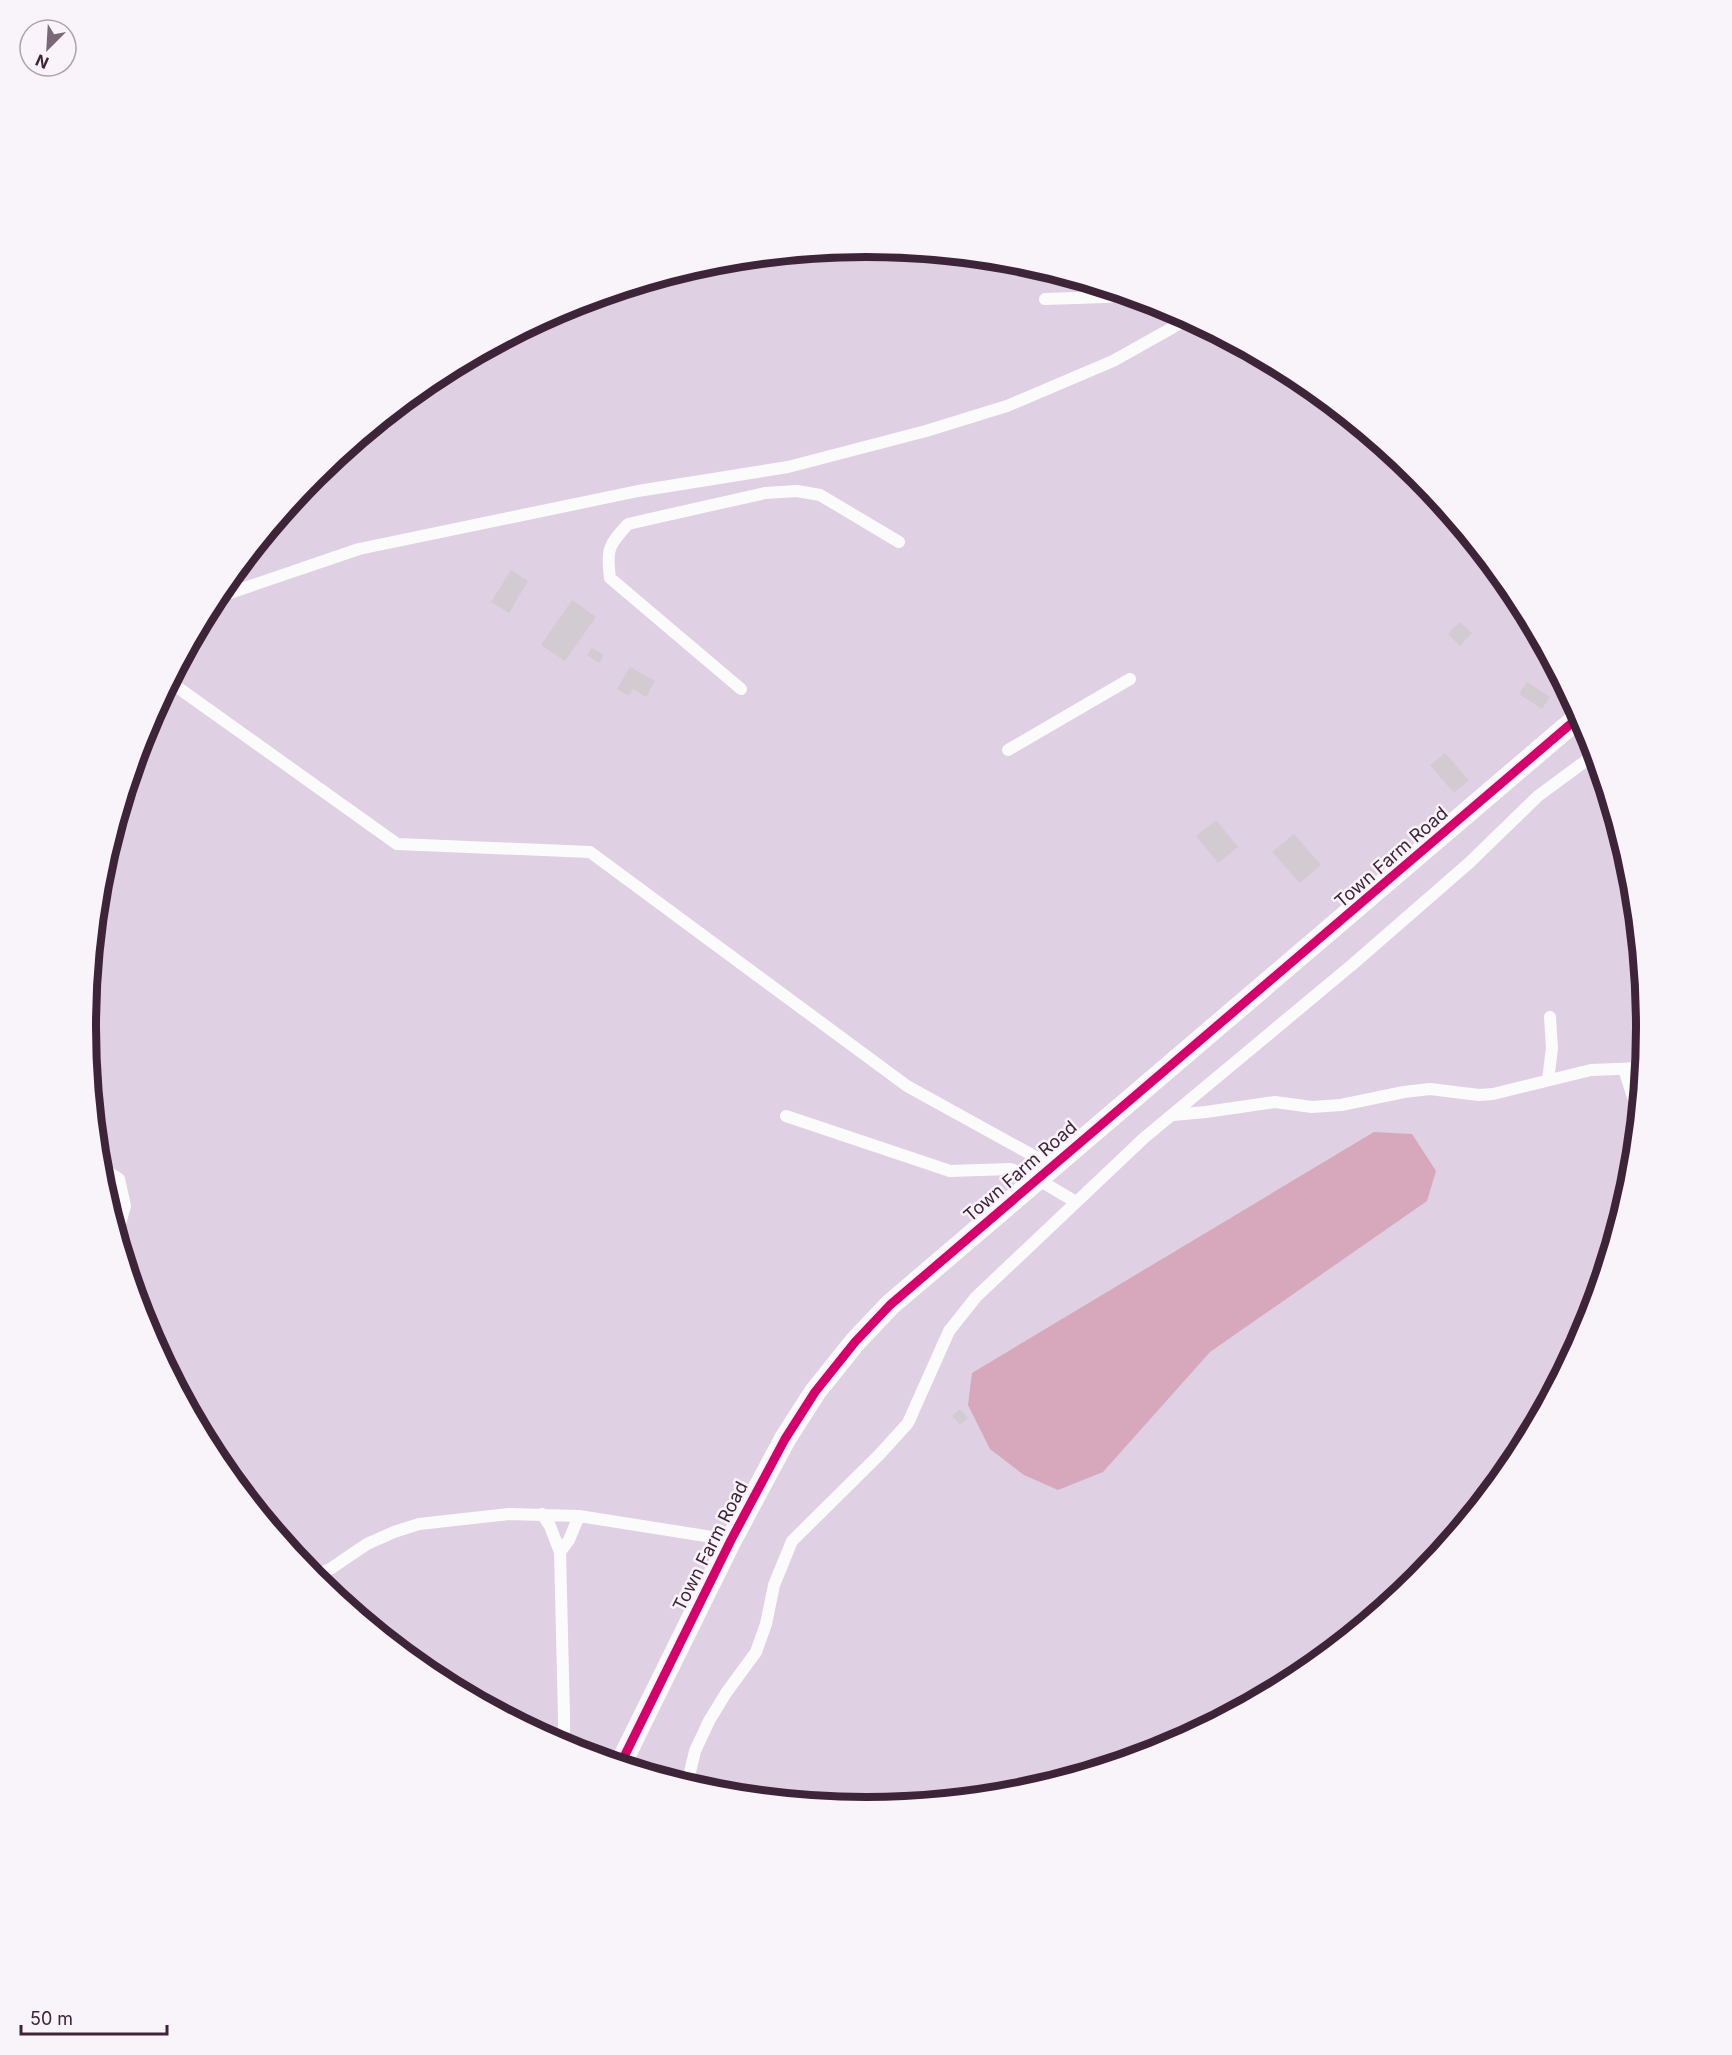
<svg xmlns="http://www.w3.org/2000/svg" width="1732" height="2055" font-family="Inter,sans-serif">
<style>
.green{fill:#dfd0e3}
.water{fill:#d7a8bb}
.building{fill:#d2ccd2}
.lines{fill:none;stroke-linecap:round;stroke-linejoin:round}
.lane{stroke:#fcfbfc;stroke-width:12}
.street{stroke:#fcfbfc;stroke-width:22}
.cycleway-casing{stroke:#f9f4f9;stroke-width:13}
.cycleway{stroke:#d6006c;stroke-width:9}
.labels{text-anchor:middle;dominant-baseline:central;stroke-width:5;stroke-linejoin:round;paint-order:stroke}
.street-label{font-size:18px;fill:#3e2438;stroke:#f9f4f9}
.rim{fill:none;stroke:#3e2438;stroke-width:8}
</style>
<rect width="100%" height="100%" fill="#ebe6eb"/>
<path class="green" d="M88 1028a778 778 0 1 1 1556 0a778 778 0 1 1-1556 0Z"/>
<path class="water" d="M1374,1132L1412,1134L1436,1171L1427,1201L1210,1352L1103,1472L1058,1490L1024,1475L990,1449L968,1405L972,1373Z"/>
<path class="building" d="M511,570L528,581L509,613L491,602Z
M572,600L596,617L565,661L541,645Z
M1460,622L1472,633L1460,646L1448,634Z
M592,648L604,655L599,663L587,655Z
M630,667L655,681L646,697L633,689L629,696L617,689Z
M1527,682L1550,697L1542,709L1519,694Z
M1445,753L1469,780L1454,793L1430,765Z
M1216,820L1238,847L1218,863L1196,836Z
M1294,834L1321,865L1300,883L1272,852Z
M960,1409L968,1418L960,1425L952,1416Z"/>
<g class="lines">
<path class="lane" d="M1045,299L1105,297L1126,295
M215,598L359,549L638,491L788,467L926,431L1007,406L1113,361L1188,319
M170,682L397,844L590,852L907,1086L1052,1166
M741,689L610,578C606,549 609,545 628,524L765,493L797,491L820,495L899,542
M1008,750L1130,679
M1624,1069L1638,1113
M1548,1080L1552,1048L1550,1017
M1173,1115L1206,1112L1275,1102L1312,1107L1341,1105L1404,1092L1430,1089L1479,1095L1493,1094L1591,1070L1642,1068
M786,1116L950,1171L1011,1169L1037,1179L1076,1202
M99,1166L119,1179L125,1206L117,1234
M542,1514L550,1526L560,1552L569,1540L579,1516
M560,1552L564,1716V1731L560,1745
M312,1577L330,1569L367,1544L394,1532L419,1524L509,1514L579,1516L731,1540
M687,1785L695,1751L709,1721L726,1693L756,1652L766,1624L774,1585L792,1541L879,1455L908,1423L949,1331L976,1297L1144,1138L1353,964L1469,863L1538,796L1595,754"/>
<path class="street" d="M620,1765L731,1540L785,1439L815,1392L855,1342L890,1305L1580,716"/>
<defs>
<path id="cycleway" d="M620,1765L731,1540L785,1439L815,1392L855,1342L890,1305L1580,716"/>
</defs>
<use href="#cycleway" class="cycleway-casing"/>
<use href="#cycleway" class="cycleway"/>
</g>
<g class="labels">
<g class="street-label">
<text transform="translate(1391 857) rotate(-41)">Town Farm Road</text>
<text transform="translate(1020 1171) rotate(-41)">Town Farm Road</text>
<text transform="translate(710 1546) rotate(-63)">Town Farm Road</text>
</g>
</g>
<path d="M0 0H1732V2055H0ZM96 1027a770 770 0 1 1 1540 0a770 770 0 1 1-1540 0Z" fill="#f9f4f9" fill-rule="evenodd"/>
<path class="rim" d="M96 1027a770 770 0 1 1 1540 0a770 770 0 1 1-1540 0Z"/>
<g transform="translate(48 48) rotate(204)"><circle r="28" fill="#f9f4f9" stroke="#aea1ac" stroke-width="1.5"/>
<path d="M0-4.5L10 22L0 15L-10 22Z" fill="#7b6877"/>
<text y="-9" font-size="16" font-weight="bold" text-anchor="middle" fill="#3e2438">N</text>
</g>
<path d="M21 2025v9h146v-9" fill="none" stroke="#3e2438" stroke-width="3"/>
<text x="30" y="2025" font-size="18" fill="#3e2438" stroke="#f9f4f9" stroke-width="4.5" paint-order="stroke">50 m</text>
</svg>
